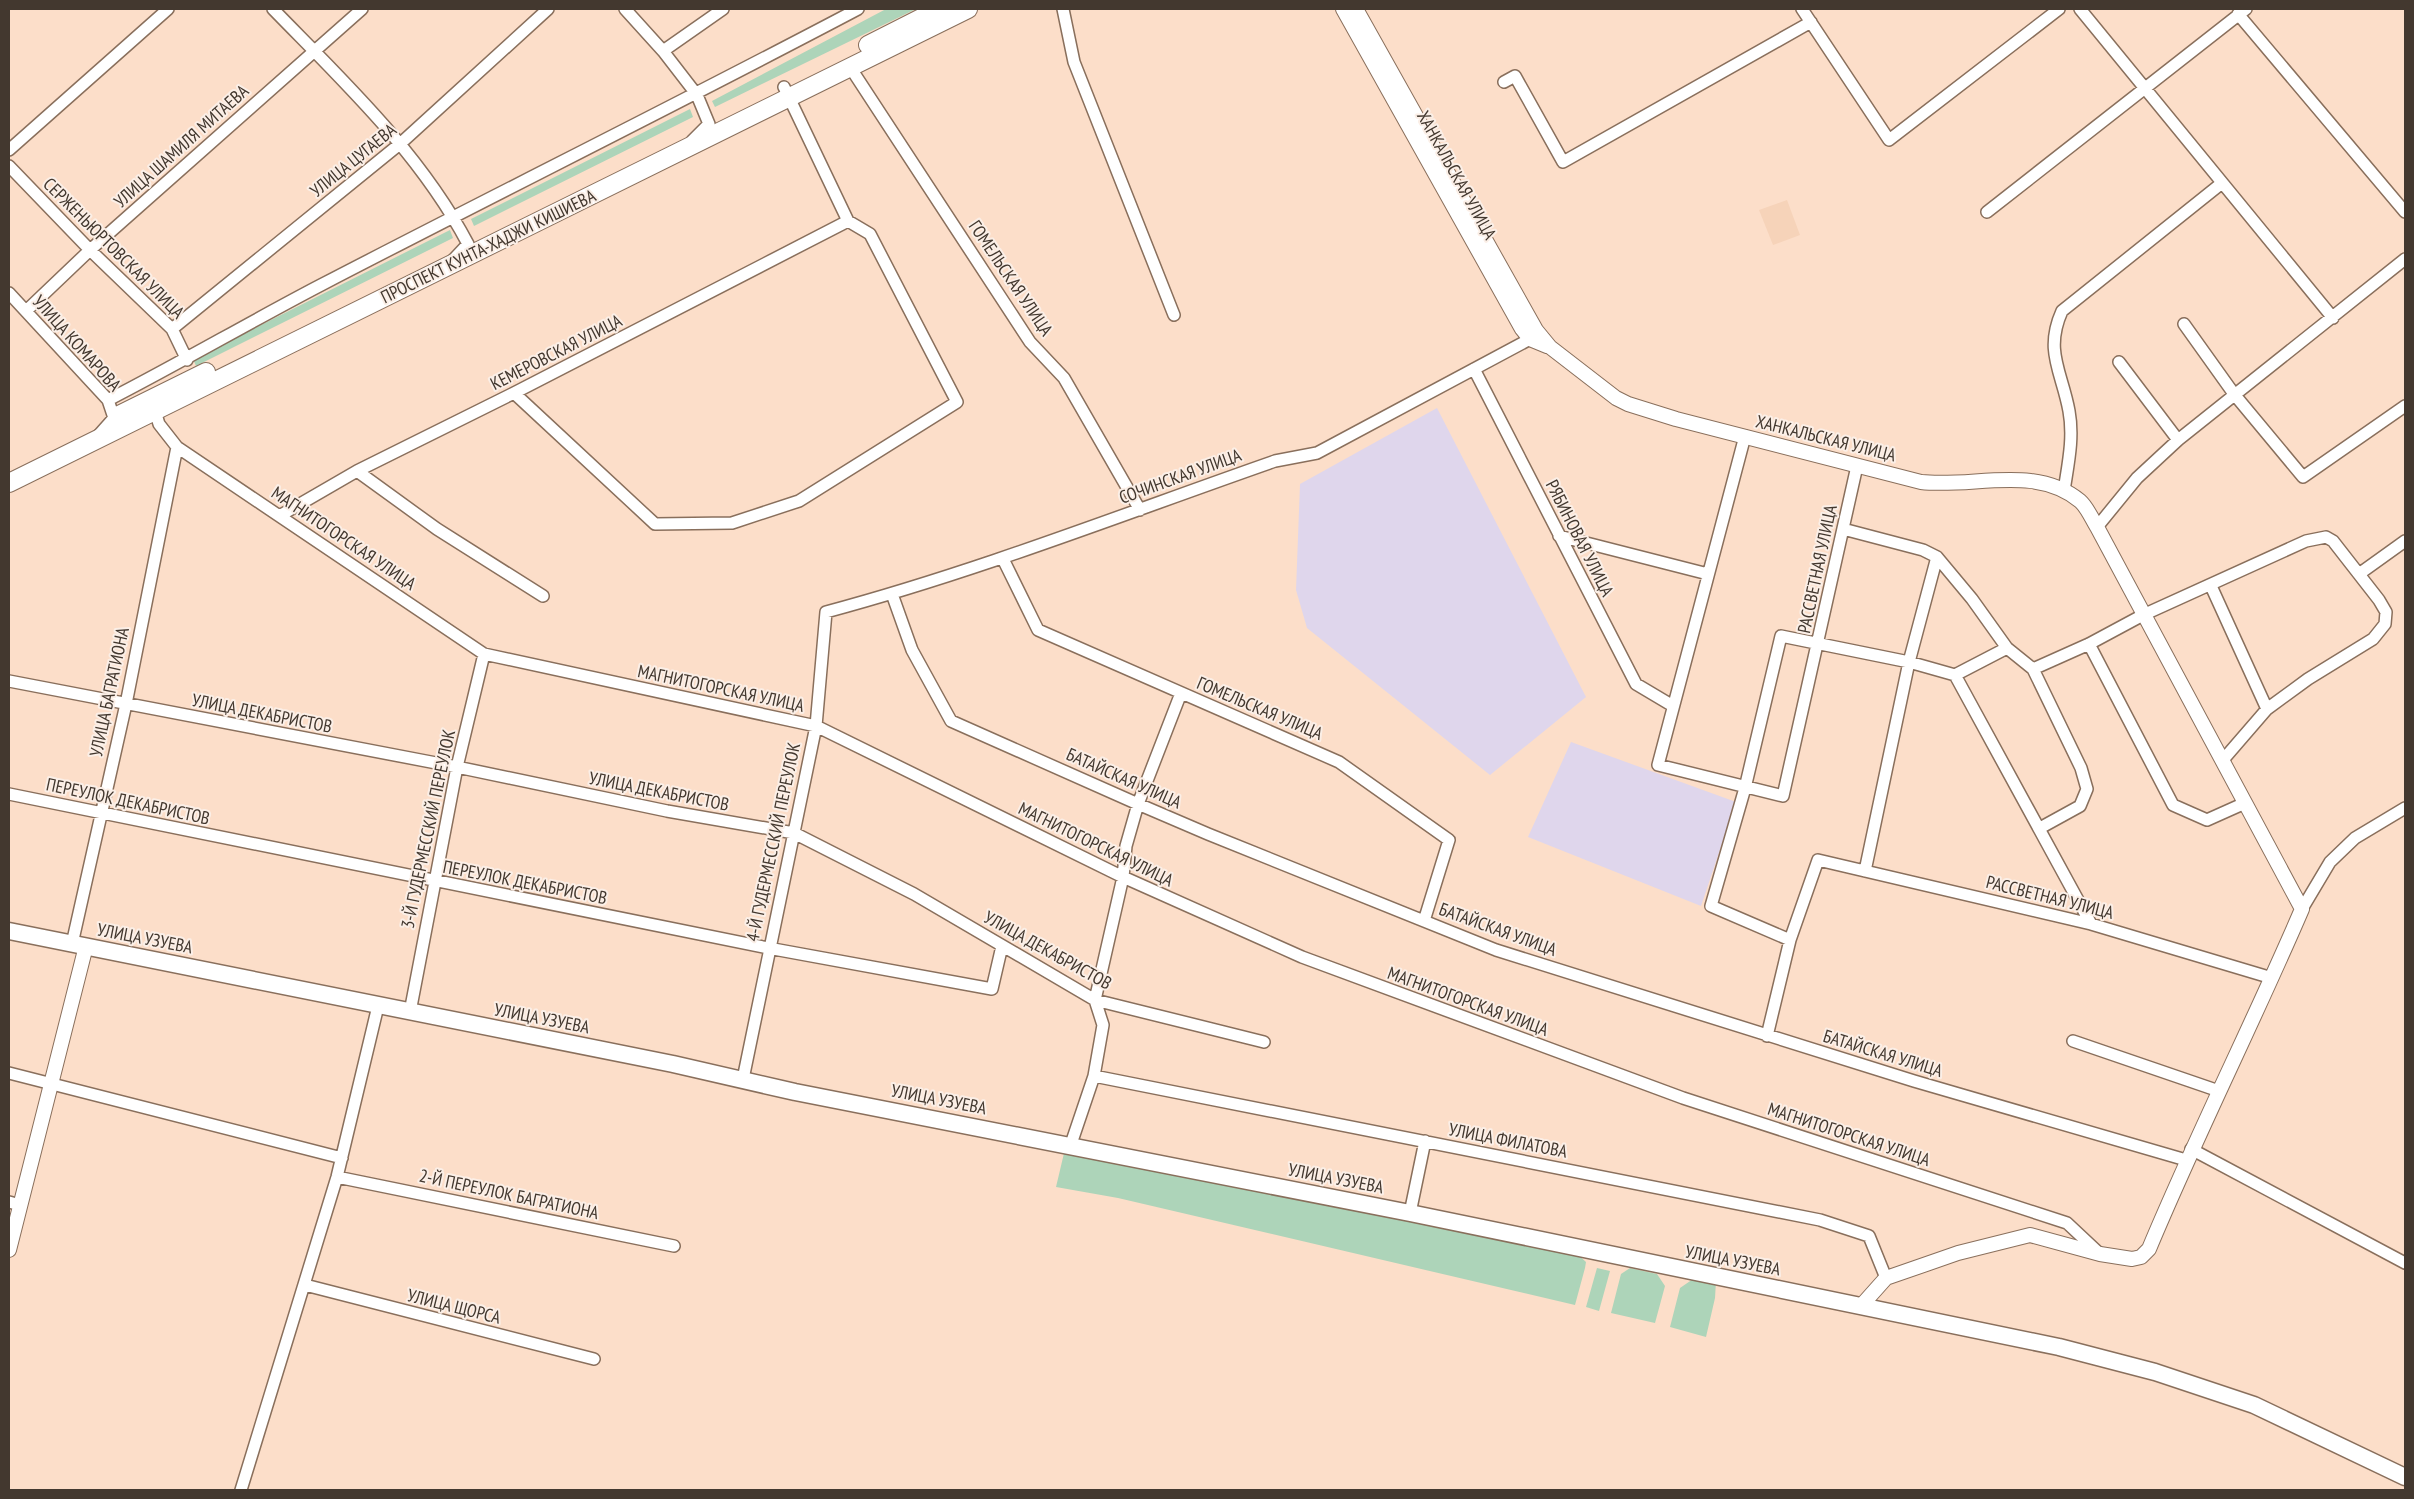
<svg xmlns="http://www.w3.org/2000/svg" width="2414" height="1499" font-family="'PT Sans Narrow',sans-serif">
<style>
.built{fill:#f6d3b9}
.education{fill:#dfd6ec}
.green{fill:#add4b9}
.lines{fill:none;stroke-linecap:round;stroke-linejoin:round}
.minor-casing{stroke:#896f5c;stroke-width:14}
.tertiary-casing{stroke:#896f5c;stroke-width:16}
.secondary-casing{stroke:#896f5c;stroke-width:19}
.primary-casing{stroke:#896f5c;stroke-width:20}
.minor{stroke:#fff;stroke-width:11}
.tertiary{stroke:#fff;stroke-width:14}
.secondary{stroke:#fff;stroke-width:16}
.primary{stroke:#fff;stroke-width:18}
.labels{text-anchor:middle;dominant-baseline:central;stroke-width:4;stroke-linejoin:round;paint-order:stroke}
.street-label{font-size:18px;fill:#43382f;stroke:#fbefe7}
</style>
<rect width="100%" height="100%" fill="#fcdec9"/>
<path class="built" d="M1787,200L1800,235L1773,245L1759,210Z"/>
<path class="education" d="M1437,408L1586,697L1490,775L1307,628L1296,590L1300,484Z
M1571,742L1736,802L1701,906L1528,837Z"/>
<path class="green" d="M886,9H916L715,107L712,101Z
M690,109L693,117L474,226L471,219Z
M450,230L453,238L196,366L193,359Z
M1065,1149L1574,1251L1586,1262L1585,1268L1575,1305L1118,1198L1056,1187Z
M1597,1268L1610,1271L1599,1311L1586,1307Z
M1630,1268L1657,1274L1665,1286L1655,1323L1611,1313L1621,1274Z
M1696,1277L1716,1281L1715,1298L1706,1337L1670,1327L1680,1288Z"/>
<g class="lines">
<defs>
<path id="minor" d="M273,9C344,82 420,153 468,244L453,260
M625,9L663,51L697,95L709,124L692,141
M1063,9L1074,62L1174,315
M1802,9L1889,140L2059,9
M2080,9L2333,318
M2238,14L2405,212
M663,51L723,9
M850,67L1030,342L1064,378L1140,510
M1504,82L1515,76L1563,162L1811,22
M9,150L168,9
M9,166L90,250L172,329L187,360
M1987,212L2246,9
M9,293L108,400L114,418L98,436
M26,311L90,250L362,9
M2184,324L2234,394L2303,477L2405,406
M172,329L401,143L548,9
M2119,362L2178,440
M1474,369L1636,684L1673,706
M514,393L655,524L732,523L799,501L957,402L870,234L848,221L784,87
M108,400C180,363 250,322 321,285C500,192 680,103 858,9
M160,406L155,411L159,424L177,447L484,654L816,726L1123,877L1302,957L1683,1098L2067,1223L2099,1253
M1745,436L1658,765L1783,796L1857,466
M357,471L437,529L543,596
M2064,491C2068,464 2074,438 2069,411C2062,372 2044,351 2062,311L2222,183
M281,515L357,471L514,393L848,221
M2097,527L2137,478L2178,440L2405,259
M1843,529L1923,550L1937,557L1972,599L2007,648L2033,669L2081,768L2087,789L2080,806L2040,828
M1559,536L1708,574
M1003,559L1038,630L1339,762L1449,840L1424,921
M2359,574L2405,541
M2211,586L2267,709
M892,594L912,650L951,721L1138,804L1208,834L1496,950L1914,1081L2186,1160
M2089,644L2173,805L2207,820L2245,803
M2033,669L2089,644L2143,615L2306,541L2326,537L2333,541L2379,600L2386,612L2385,624L2373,639L2308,679L2267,709L2222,761
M1955,675L2091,924
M9,681L457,767L667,811L794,833L914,894L1095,1000L1264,1042
M9,794L768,948L992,989L1002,946
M1865,871L1909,662L1937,557
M2302,909L2330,862L2355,838L2405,808
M1790,940L1711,906L1745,788L1781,636L1909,662L1955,675L2007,648
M72,944L126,704L177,447
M410,1012L457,767L484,654
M1767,1036L1790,940L1818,860L2091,924L2272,978
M2073,1041L2219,1091
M9,1073L342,1158
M1094,1076L1820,1220L1869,1236L1886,1278
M743,1079L816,726L826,612C979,571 1126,513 1275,461L1317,453L1530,339
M1071,1144L1094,1076L1103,1025L1095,1000L1123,877L1126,846L1138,804L1181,693
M2191,1149L2405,1263
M337,1177L674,1246
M9,1202L20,1205
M1410,1213L1425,1141
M305,1285L594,1359
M241,1490L337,1177L378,1006"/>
<path id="tertiary" d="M1343,9L1522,329L1530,339L1547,346
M1356,9L1536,330L1550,347L1616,398L1628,404L1676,419L1921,482C1974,488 2035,464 2080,501C2087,507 2092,519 2097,527L2302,909C2253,1023 2197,1134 2149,1249L2141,1257L2132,1259L2100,1254L2030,1235L1958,1253L1886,1278L1861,1306
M9,1250L86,946"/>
<path id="secondary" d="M9,931L673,1064L795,1092L1410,1213L2059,1347L2155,1372L2254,1405L2405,1477"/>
<path id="primary" d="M868,45L939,9
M119,415L206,372
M9,483L968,9"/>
</defs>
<use href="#minor" class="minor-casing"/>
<use href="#tertiary" class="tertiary-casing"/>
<use href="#secondary" class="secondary-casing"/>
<use href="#primary" class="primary-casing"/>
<use href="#minor" class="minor"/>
<use href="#tertiary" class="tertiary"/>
<use href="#secondary" class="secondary"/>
<use href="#primary" class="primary"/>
</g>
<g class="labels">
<g class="street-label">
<text transform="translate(181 146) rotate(-42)">УЛИЦА ШАМИЛЯ МИТАЕВА</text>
<text transform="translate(353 160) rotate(-39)">УЛИЦА ЦУГАЕВА</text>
<text transform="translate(1457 175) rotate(61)">ХАНКАЛЬСКАЯ УЛИЦА</text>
<text transform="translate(488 246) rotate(-26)">ПРОСПЕКТ КУНТА-ХАДЖИ КИШИЕВА</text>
<text transform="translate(114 248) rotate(45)">СЕРЖЕНЬЮРТОВСКАЯ УЛИЦА</text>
<text transform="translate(1011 278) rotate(56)">ГОМЕЛЬСКАЯ УЛИЦА</text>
<text transform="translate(77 343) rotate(48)">УЛИЦА КОМАРОВА</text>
<text transform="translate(556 352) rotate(-27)">КЕМЕРОВСКАЯ УЛИЦА</text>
<text transform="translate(1826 438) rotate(14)">ХАНКАЛЬСКАЯ УЛИЦА</text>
<text transform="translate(1180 476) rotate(-20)">СОЧИНСКАЯ УЛИЦА</text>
<text transform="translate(344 538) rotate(34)">МАГНИТОГОРСКАЯ УЛИЦА</text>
<text transform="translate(1580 538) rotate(63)">РЯБИНОВАЯ УЛИЦА</text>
<text transform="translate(1817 569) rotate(-78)">РАССВЕТНАЯ УЛИЦА</text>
<text transform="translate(721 688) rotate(12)">МАГНИТОГОРСКАЯ УЛИЦА</text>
<text transform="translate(109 692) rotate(-78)">УЛИЦА БАГРАТИОНА</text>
<text transform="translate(1260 708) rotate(23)">ГОМЕЛЬСКАЯ УЛИЦА</text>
<text transform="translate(262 713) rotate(11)">УЛИЦА ДЕКАБРИСТОВ</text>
<text transform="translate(1124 778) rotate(24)">БАТАЙСКАЯ УЛИЦА</text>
<text transform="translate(659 791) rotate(11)">УЛИЦА ДЕКАБРИСТОВ</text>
<text transform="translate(128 801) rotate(12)">ПЕРЕУЛОК ДЕКАБРИСТОВ</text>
<text transform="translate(428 829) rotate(-78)">3-Й ГУДЕРМЕССКИЙ ПЕРЕУЛОК</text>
<text transform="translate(773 842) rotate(-78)">4-Й ГУДЕРМЕССКИЙ ПЕРЕУЛОК</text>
<text transform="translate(1096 844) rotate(26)">МАГНИТОГОРСКАЯ УЛИЦА</text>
<text transform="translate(525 882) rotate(11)">ПЕРЕУЛОК ДЕКАБРИСТОВ</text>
<text transform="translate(2050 897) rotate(14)">РАССВЕТНАЯ УЛИЦА</text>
<text transform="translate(1498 929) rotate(20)">БАТАЙСКАЯ УЛИЦА</text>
<text transform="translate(145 938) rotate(11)">УЛИЦА УЗУЕВА</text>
<text transform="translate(1048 950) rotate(29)">УЛИЦА ДЕКАБРИСТОВ</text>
<text transform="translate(1468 1001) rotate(20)">МАГНИТОГОРСКАЯ УЛИЦА</text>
<text transform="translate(542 1018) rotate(11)">УЛИЦА УЗУЕВА</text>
<text transform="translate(1883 1053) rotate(17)">БАТАЙСКАЯ УЛИЦА</text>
<text transform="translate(939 1099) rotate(11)">УЛИЦА УЗУЕВА</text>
<text transform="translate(1849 1134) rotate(18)">МАГНИТОГОРСКАЯ УЛИЦА</text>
<text transform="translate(1508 1140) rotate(11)">УЛИЦА ФИЛАТОВА</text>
<text transform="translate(1336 1178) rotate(11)">УЛИЦА УЗУЕВА</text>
<text transform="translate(509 1194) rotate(12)">2-Й ПЕРЕУЛОК БАГРАТИОНА</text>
<text transform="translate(1733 1260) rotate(11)">УЛИЦА УЗУЕВА</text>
<text transform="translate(454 1306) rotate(14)">УЛИЦА ЩОРСА</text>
</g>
</g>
<rect width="2414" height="1499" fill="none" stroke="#43382f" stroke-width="20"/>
</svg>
